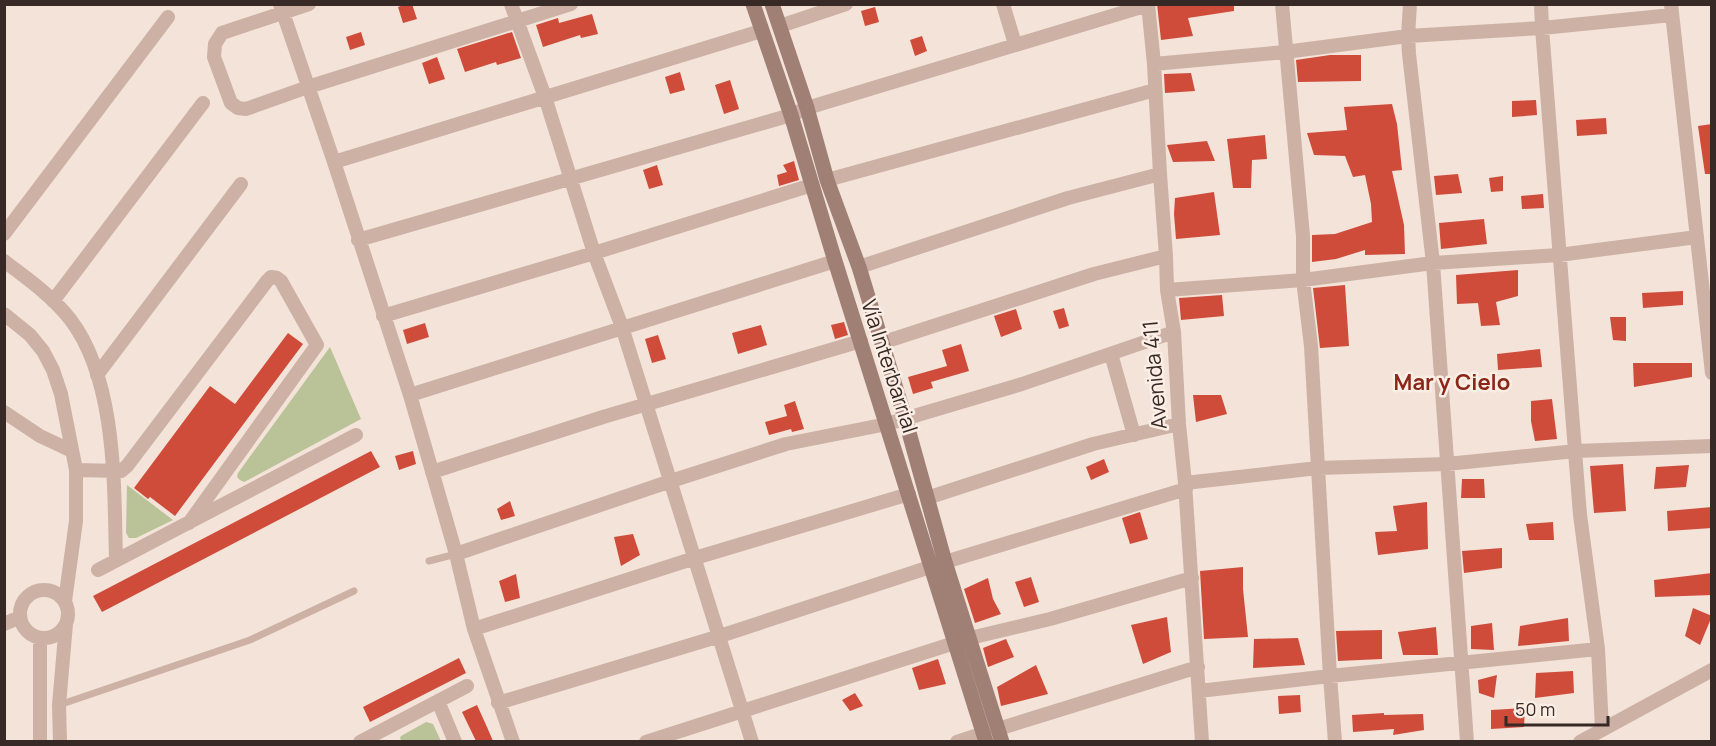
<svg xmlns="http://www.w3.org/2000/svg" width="1716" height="746" font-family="Manrope,sans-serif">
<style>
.green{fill:#bac398}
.building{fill:#cf4c3b}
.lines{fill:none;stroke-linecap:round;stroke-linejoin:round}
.lane{stroke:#ccb1a4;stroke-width:7}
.street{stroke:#ccb1a4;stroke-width:14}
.secondary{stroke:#a07f75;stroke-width:15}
.labels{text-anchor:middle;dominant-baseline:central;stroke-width:5;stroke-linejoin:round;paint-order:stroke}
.street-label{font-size:21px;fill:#372926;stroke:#fbeee5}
.neighbourhood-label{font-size:22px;font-weight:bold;fill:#8c2619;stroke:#fbeee5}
</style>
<rect width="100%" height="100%" fill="#f3e3d9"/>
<path class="green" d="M330,347L361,419L248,480L244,482L240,480L237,477L238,473Z
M127,485L173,520L136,538H129L126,533Z
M426,722L433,724L441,741L401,740L400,738L401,736Z"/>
<path class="building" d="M406,4H412L417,19L403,23L398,7Z
M1157,4H1234V11L1188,18L1193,36L1161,40Z
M875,7L879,22L865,26L861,11Z
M592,14L598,34L581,38L580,35L543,47L536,25L558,18L559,23Z
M361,32L365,45L350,50L346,37Z
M512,32L521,58L497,65L496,62L465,72L457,49Z
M922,36L927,51L915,56L910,40Z
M1330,55H1361V81L1298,82L1296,60Z
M437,57L445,79L429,84L422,63Z
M680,72L685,90L670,94L665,77Z
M1191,73L1195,91L1165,93L1164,74Z
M730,80L739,109L724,114L715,85Z
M1536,100L1537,115L1512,117V101Z
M1392,104L1397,124L1402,170L1392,171L1404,225L1405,254L1365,255V250L1336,259L1312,262V235L1335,234L1372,222L1371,204L1365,175L1353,177L1345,156L1314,155L1307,133L1347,130L1344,107Z
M1606,118L1607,134L1577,136L1576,120Z
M1712,124V174H1705L1698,126Z
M1265,135L1267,159L1252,160L1251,188H1233L1227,139Z
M1207,141L1215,161L1173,162L1168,148L1167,145Z
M794,161L799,180L779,186L777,175L787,172L783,165Z
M657,165L663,185L649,189L643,170Z
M1458,174L1462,193L1436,195L1434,176Z
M1503,176V191L1491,192L1489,178Z
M1214,192L1220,235L1176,239L1174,214L1175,198Z
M1543,194L1544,208L1522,209L1521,196Z
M1484,219L1487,244L1441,249L1439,223Z
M1518,270V296L1496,302L1500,325L1481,326L1478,303L1457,304L1456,275Z
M1345,285L1349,346L1320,348L1313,288Z
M1683,291V305L1643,308L1642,293Z
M1222,295L1224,316L1181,320L1179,298Z
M1064,308L1069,326L1059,329L1053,311Z
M1016,309L1022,329L1001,337L994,316Z
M1610,317H1626V341L1613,340Z
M844,322L848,335L835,339L831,325Z
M425,323L429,337L407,344L403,330Z
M761,325L767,345L738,354L732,333Z
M288,333L303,344L175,516L150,497L148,499L134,488L210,386L235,404Z
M658,335L666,359L652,363L645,339Z
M961,344L969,371L931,382L933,388L913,394L908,377L947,366L942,350Z
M1540,349L1542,367L1498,370L1497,354Z
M1633,363H1692V377L1634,387Z
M1193,395H1221L1227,414L1196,422Z
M1552,399L1557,439L1535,441L1531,421V401Z
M795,401L804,429L792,432L791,429L769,435L765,422L787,416L784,405Z
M371,451L380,467L102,612L93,596Z
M413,451L416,464L399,470L395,456Z
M1104,459L1109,472L1091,480L1086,467Z
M1623,464L1626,511L1594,513L1590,466Z
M1689,465L1686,487L1654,489L1656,467Z
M1462,479H1484L1485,498H1461Z
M510,501L515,516L501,520L497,509Z
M1427,502L1428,549L1378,555L1375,532L1397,531L1393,506Z
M1712,507V528L1668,531L1667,511Z
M1140,512L1148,539L1130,544L1122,518Z
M1553,522L1554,540H1529L1526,524Z
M633,534L640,555L621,566L614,537Z
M1502,548V568L1464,573L1462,551Z
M1243,567V589L1248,637L1204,639L1200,571Z
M1712,573V595L1655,597L1654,580Z
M516,574L520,598L505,602L499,581Z
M1031,577L1039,602L1024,607L1015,582Z
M988,578L993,599L1001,614L975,623L964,589Z
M1693,608L1712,616L1700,645L1685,636Z
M1167,617L1171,652L1143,664L1131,625Z
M1568,618L1569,641L1518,646L1520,626Z
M1492,623L1494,650L1471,649V626Z
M1436,627L1438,655H1403L1398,632Z
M1382,630V659L1338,661L1336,631Z
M1298,638L1305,665L1253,668L1254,639Z
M1006,639L1014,657L988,667L983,648Z
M459,658L466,673L370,722L363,707Z
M938,659L946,684L919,690L912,668Z
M1036,665L1048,694L1001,706L997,687Z
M1573,671L1574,693L1535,698L1536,673Z
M1497,675L1494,698L1479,693L1478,680Z
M855,693L863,706L850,711L842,700Z
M1300,695L1301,712L1279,714L1278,696Z
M477,705L487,727L493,741H476L462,712Z
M1525,708L1524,727L1491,729V710Z
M1384,713V715L1423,714L1424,730L1393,735L1394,729L1353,732L1352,715Z"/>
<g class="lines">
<path class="lane" d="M429,561L456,554
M59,705L250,640L354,591"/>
<path class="street" d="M280,4L334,162L410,395L456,554L474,629L513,742
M309,4L222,33L215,44L214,57L231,103L238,108L246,109L308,87L571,4
M511,4L545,97L594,253L622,327L752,742
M1003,4L1015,44
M1148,4L1154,64L1160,174L1166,256L1167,290L1174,332L1179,424L1185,483L1202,742
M1282,4L1303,236V280L1311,346L1330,676L1335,742
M1410,4L1408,36L1409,54L1433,263L1467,742
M1541,4L1542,28L1580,515L1598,649L1602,729
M1671,4L1712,373
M780,26L846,4
M1154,64L1285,52L1408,36L1542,28L1672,15
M334,162L761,31
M827,180L1155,90
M4,234L168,17
M358,240L791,115L807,108L1148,5
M4,261C27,278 52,296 70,319C117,380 114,487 116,560
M859,267L1068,198L1160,174
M1167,290L1303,280L1433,263L1559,255L1697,237
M53,301L203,103
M4,314L30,335L43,351L53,370L61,394L76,470V521L65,601
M383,316L594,253L812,185
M881,343L1094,274L1166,256
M1111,354L1134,435
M97,375L241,184
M410,395L835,261
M4,412L40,436L72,451
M76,470L121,471L127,466L267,281L271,277L277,278L281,281L317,345L189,523
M432,472L603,417L861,341
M1185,483L1318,468L1447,464L1576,451L1712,446
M927,498L1093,444L1179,424
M456,554L671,481L786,444L887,424L1022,384L1174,332
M945,562L1186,489
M98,570L356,435
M20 614a24 24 0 1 1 48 0a24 24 0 1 1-48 0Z
M4,624L20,617
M474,629L695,558L909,494
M40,638V742
M1199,691L1330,676L1598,649
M438,701L455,742
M498,703L720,636L930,567
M998,729L1198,667
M60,742L59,705L66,624
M360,742L467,686
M646,742L970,638L1050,619L1192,578
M957,742L984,733
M1580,742L1712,670"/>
<path class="secondary" d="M753,4L791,115L835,261L986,742
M772,4L807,108L827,180L859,267L905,418L945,562L1002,742"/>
</g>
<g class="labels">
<g class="street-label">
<text transform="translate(890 366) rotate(72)">Vía Interbarrial</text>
<text transform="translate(1154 375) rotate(-95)">Avenida 411</text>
</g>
<g class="neighbourhood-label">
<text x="1452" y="382">Mar y Cielo</text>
</g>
</g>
<rect width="1716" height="746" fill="none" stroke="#372926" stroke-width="12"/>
<path d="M1506 716v9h102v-9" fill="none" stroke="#372926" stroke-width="3"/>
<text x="1515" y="716" font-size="18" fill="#372926" stroke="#fbeee5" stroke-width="4.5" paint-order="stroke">50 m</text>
</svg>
